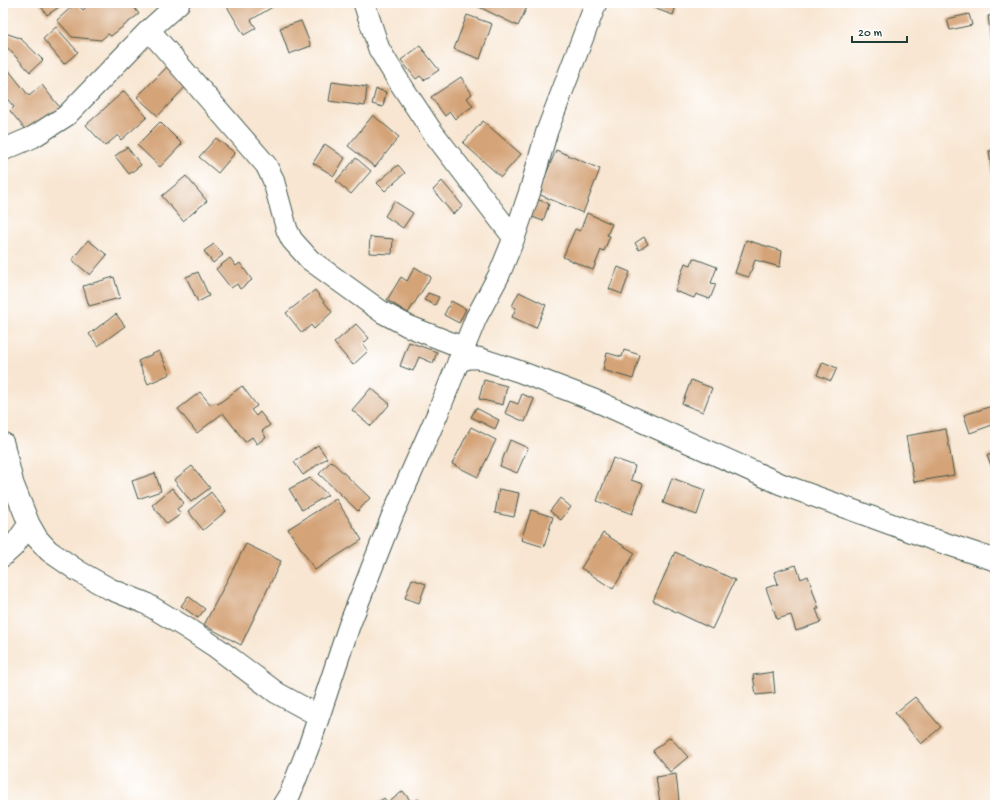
<svg xmlns="http://www.w3.org/2000/svg" width="998" height="808" font-family="'Gochi Hand',sans-serif">
<style>
.building{fill:#d4a377}
.lines{fill:none;stroke-linecap:round;stroke-linejoin:round}
.minor-casing{stroke:#40564c;stroke-width:23}
.minor{stroke:#fff;stroke-width:21}
</style>
<rect width="100%" height="100%" fill="#fff"/>
<filter id="ink" filterUnits="userSpaceOnUse"><feTurbulence type="fractalNoise" baseFrequency=".025" numOctaves="2"/><feDisplacementMap in="SourceGraphic" scale="8" xChannelSelector="R" yChannelSelector="G"/><feConvolveMatrix kernelMatrix="1 2 1 2 8 2 1 2 1" color-interpolation-filters="sRGB"/></filter>
<filter id="wash" filterUnits="userSpaceOnUse"><feTurbulence type="fractalNoise" baseFrequency=".012" numOctaves="4" result="noise"/><feDisplacementMap in="SourceGraphic" scale="16" xChannelSelector="R" yChannelSelector="G"/><feGaussianBlur stdDeviation="0.9" result="paint"/><feColorMatrix in="noise" values="0 0 0 0 0 0 0 0 0 0 0 0 0 0 0 0 0 1.4 0 .05"/><feComposite in="paint" operator="in"/></filter>
<g filter="url(#wash)">
<rect width="100%" height="100%" fill="#f8e6d2"/>
<g id="blocks">
<path class="building" d="M39,3H65L47,15Z
M76,3L83,10L90,3H131L139,14L111,36L108,34L101,40L72,37L57,20Z
M225,3H279L251,20L256,28L244,35Z
M471,3H529L518,26Z
M639,3H671L676,6L673,15Z
M969,14L972,25L950,30L947,19Z
M467,15L492,24L480,59L454,49Z
M995,15V53H993L988,16Z
M301,21L311,46L289,54L280,28Z
M56,27L78,52L64,64L43,39Z
M3,30L8,34L20,38L43,60L30,72L3,43Z
M420,46L439,70L424,80L420,76L416,79L401,60Z
M3,63L29,96L42,85L61,109L30,135L10,111L14,107L3,94Z
M169,65L188,84L158,116L137,97Z
M461,77L472,94L467,98L473,106L455,119L450,112L445,116L431,97Z
M332,82L367,87L365,106L329,101Z
M376,89L386,92L383,107L372,104Z
M124,91L147,117L121,140L118,135L105,146L86,125Z
M373,115L399,137L375,167L348,146Z
M483,121L521,154L501,177L463,143Z
M160,122L182,144L160,167L137,145Z
M216,138L235,153L218,173L199,157Z
M325,144L345,158L334,176L313,163Z
M127,147L141,165L129,174L115,156Z
M556,150L600,169L583,213L538,194Z
M995,150V186H994L989,151Z
M356,158L371,171L351,194L336,181Z
M398,165L405,173L385,191L377,183Z
M186,176L207,201L183,221L162,196Z
M442,181L463,206L453,214L433,190Z
M532,197L549,204L543,221L527,215Z
M394,201L413,213L403,228L385,216Z
M587,213L612,224L607,235L610,236L604,251L601,250L593,270L563,257L575,229L580,231Z
M370,237L393,239L392,254L369,253Z
M644,237L648,244L639,250L635,243Z
M88,240L107,255L90,275L72,260Z
M746,240L782,251L780,267L755,260L749,277L735,273Z
M214,244L223,255L213,263L204,251Z
M230,258L236,266L240,263L252,280L240,289L237,284L231,288L216,269Z
M693,258L717,267L711,283L716,284L710,299L696,294L694,298L675,291L685,263L691,265Z
M415,267L431,277L408,313L387,300L401,277L407,281Z
M618,267L630,272L622,294L609,289Z
M198,272L209,296L198,302L186,277Z
M114,277L120,298L89,306L83,286Z
M315,290L332,312L314,329L311,325L302,333L286,313Z
M519,292L546,305L536,328L512,317L516,308L512,306Z
M428,293L439,297L435,305L424,300Z
M451,301L466,309L459,323L444,315Z
M116,314L125,326L98,346L89,334Z
M356,324L369,338L363,344L368,351L353,365L334,343Z
M409,342L437,352L433,363L419,357L413,371L400,366Z
M624,350L640,355L633,379L603,370L607,353L622,357Z
M159,351L170,374L148,384L138,361Z
M823,362L837,368L831,381L817,375Z
M484,380L507,386L503,405L479,399Z
M691,380L712,388L703,412L682,404Z
M242,386L257,406L251,410L256,416L260,412L270,425L262,431L266,437L257,444L252,437L245,442L223,413L197,433L178,409L200,392L211,405L216,402L218,404Z
M371,388L390,404L371,426L352,410Z
M522,394L534,399L525,422L505,413L510,401L518,404Z
M995,405V424L970,433L964,415Z
M476,408L499,420L495,429L471,417Z
M471,427L496,440L478,477L452,464Z
M946,429L954,475L914,482L906,436Z
M510,440L528,448L517,473L500,466Z
M318,445L327,458L303,475L294,462Z
M995,452V474L987,456Z
M613,458L635,466L631,480L643,484L632,514L597,501Z
M331,461L370,498L358,511L319,474Z
M192,466L210,488L191,502L174,480Z
M155,473L161,491L138,499L132,481Z
M310,478L328,495L302,510L289,489Z
M672,478L705,490L697,515L663,503Z
M172,488L184,503L177,509L181,514L167,524L152,505Z
M499,489L519,493L514,517L495,513Z
M211,492L226,511L203,530L188,511Z
M560,498L571,507L561,520L550,511Z
M336,499L362,540L315,570L288,529Z
M531,510L553,517L544,547L521,540Z
M603,533L635,553L613,589L581,568Z
M246,544L281,561L241,645L204,625Z
M675,552L735,580L712,629L653,601Z
M796,565L801,579L808,576L819,609H816L821,622L796,631L791,615L777,619L766,588L778,584L774,572Z
M412,579L426,584L419,603L405,598Z
M188,596L205,609L198,618L181,606Z
M773,672L775,693L756,695L753,675Z
M915,697L941,727L921,744L895,713Z
M670,737L688,757L670,772L653,751Z
M676,774L679,801L660,803L656,777Z
M403,791L412,803L418,799L422,805H375L384,798L388,803Z"/>
</g>
</g>
<g filter="url(#ink)">
<use href="#blocks" fill-opacity="0" stroke="#40564c" stroke-width="1"/>
<g class="lines">
<defs>
<path id="minor" d="M364,3L379,49L396,77L431,130L514,238
M149,30L266,165L273,179L287,230L292,240L310,260L382,312L408,326L464,348
M3,150L33,137L66,116L149,30L179,3
M458,362L468,358H478L518,371L594,400L781,484L929,538L995,560
M3,443L13,484L29,524L37,538L49,551L78,571L110,589L145,603L185,627L217,648L277,693L319,716
M3,556L13,547L29,524
M283,805L290,794L310,743L349,626L393,514L437,415L476,318L499,275L514,238L530,191L547,131L596,3"/>
</defs>
<use href="#minor" class="minor-casing"/>
<use href="#minor" class="minor"/>
</g>
</g>
<rect width="998" height="808" fill="none" stroke="#fff" stroke-width="16"/>
<path d="M852 36v6h55v-6" fill="none" stroke="#1f3d34" stroke-width="2"/>
<text x="858" y="36" font-size="12" fill="#1f3d34" stroke="#ffffff" stroke-width="3" paint-order="stroke">20 m</text>
</svg>
